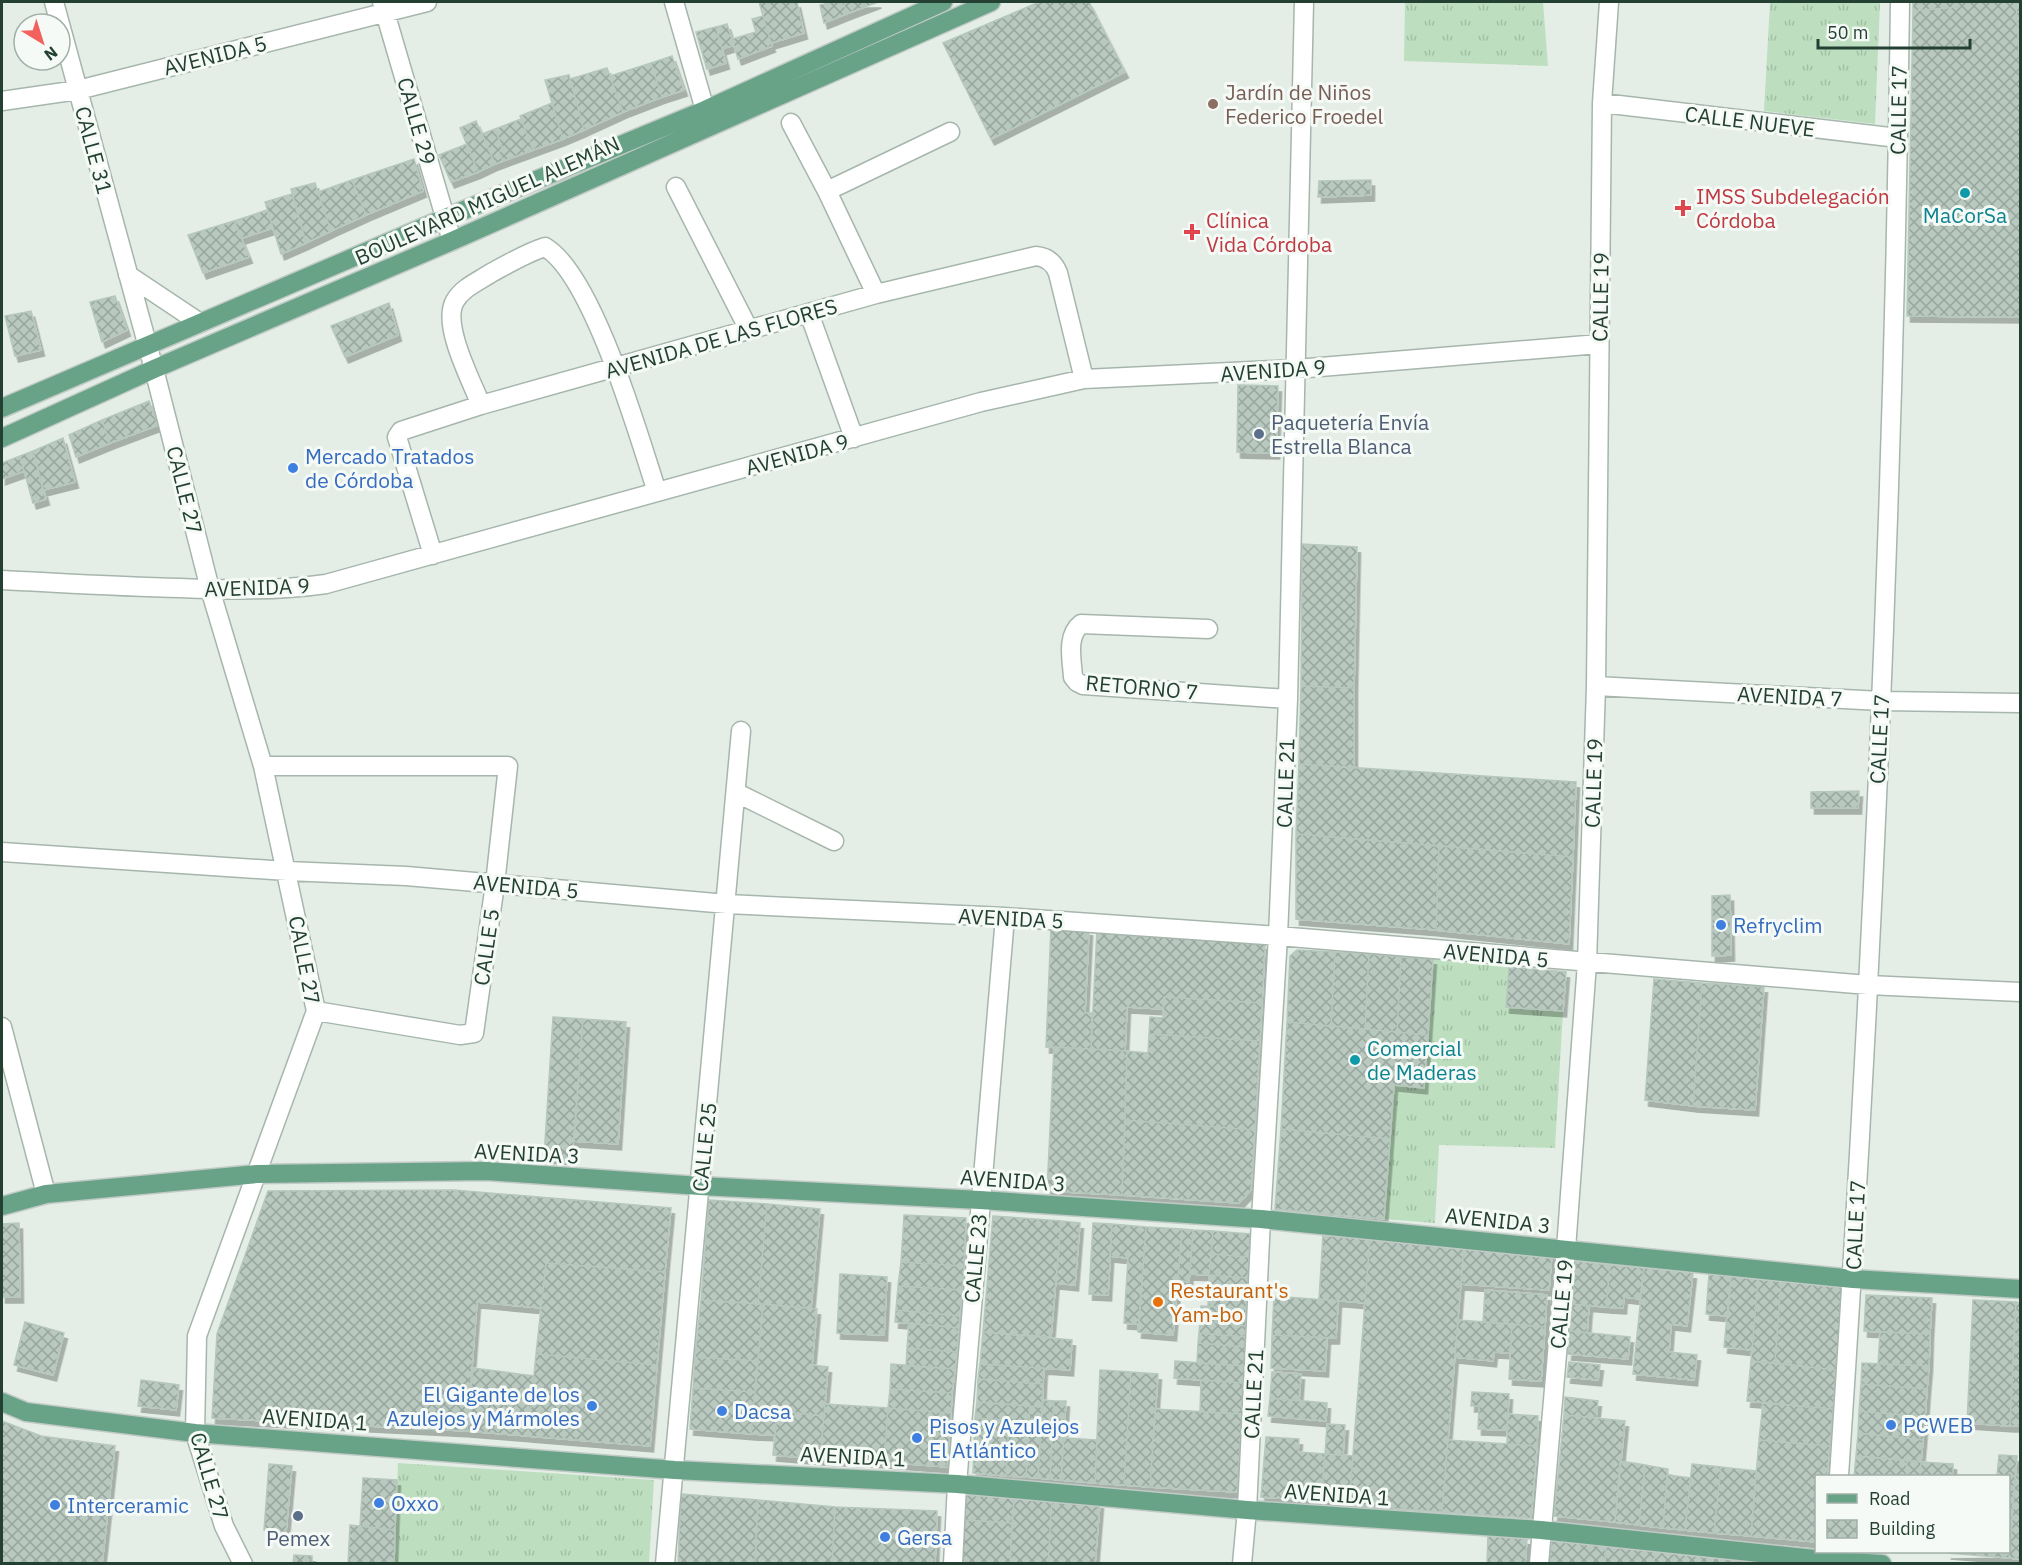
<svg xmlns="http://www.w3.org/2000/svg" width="2022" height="1565" font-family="'IBM Plex Sans',sans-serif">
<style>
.grass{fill:url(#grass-tufts)}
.building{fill:url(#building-cross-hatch);stroke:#b6c8bd;stroke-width:1.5;filter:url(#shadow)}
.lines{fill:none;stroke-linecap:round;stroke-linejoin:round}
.minor-casing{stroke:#a6b6ad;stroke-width:21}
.major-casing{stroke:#c1cac6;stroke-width:21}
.minor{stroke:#fff;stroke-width:18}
.major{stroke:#69a387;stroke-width:18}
.education-dot{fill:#8d6e63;stroke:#f5faf6;stroke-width:2}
.culture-dot{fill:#0f9aa8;stroke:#f5faf6;stroke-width:2}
.health-dot{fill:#e0444e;stroke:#f5faf6;stroke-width:2}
.service-dot{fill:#5c6f8a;stroke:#f5faf6;stroke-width:2}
.shop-dot{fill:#3f7fe0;stroke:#f5faf6;stroke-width:2}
.food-dot{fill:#e8710a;stroke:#f5faf6;stroke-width:2}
.labels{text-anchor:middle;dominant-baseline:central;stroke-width:6;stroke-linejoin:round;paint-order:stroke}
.street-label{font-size:21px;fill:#234032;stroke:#f5faf6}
.education-label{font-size:21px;fill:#785e54;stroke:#f5faf6;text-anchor:start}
.health-label{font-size:21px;fill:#be3a42;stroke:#f5faf6;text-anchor:start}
.culture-label{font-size:21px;fill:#0d838f;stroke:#f5faf6}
.service-label{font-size:21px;fill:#4e5e75;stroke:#f5faf6;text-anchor:start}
.shop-label{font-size:21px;fill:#366cbe;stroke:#f5faf6;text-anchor:start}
.food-label{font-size:21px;fill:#c56008;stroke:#f5faf6;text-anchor:start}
</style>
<defs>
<pattern id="grass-tufts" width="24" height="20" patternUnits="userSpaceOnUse" patternTransform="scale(1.5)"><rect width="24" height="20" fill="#bddfbf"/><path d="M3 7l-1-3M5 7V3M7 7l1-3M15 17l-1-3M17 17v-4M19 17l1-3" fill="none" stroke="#a2c0a5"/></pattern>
<pattern id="building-cross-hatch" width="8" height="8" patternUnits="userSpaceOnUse" patternTransform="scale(1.5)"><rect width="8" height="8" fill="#b9c9c0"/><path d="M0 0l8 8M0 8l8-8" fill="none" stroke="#96a59d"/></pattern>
<filter id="shadow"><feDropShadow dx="3.5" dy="6" stdDeviation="0" flood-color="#0004"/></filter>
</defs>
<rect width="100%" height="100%" fill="#e4eee7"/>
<path class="grass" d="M1405,2H1543L1548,66L1404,61Z
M1770,2H1880L1875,124L1764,111Z
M1433,959L1509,967L1506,1007L1563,1011L1555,1148L1439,1145L1435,1223L1384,1219L1394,1085L1424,1088Z
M398,1463L654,1480L649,1563L394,1564Z"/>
<path class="building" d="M759,2H797L804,33L771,43Z
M833,2H844L846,14L824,23L820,5Z
M844,2H878L846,14Z
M1039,2H1089L1125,72L991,139L943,43Z
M1913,2H1957L1958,7L1913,11Z
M1957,2H2016L2020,69V317L1907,316L1913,11L1958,7Z
M2016,2H2020V69Z
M763,16L772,46L738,59L732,39L756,32L752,19Z
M727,24L734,45L722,49L716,27Z
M716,27L726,63L707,69L696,32Z
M672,56L684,90L662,97L651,63Z
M651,63L662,97L623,112L610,76Z
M607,68L623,112L584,130L570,79Z
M569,75L584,130L563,139L545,80Z
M552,103L563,139L533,150L520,116Z
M521,119L533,150L503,161L499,152L503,150L495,129Z
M476,121L495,164L478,172L460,128Z
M495,129L503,150L499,152L503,161L495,164L482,134Z
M467,144L478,172L451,182L439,155Z
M414,159L423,191L366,215L352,180Z
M352,180L366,215L331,231L318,192Z
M1371,180V195L1318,197L1319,181Z
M315,183L331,231L306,243L291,189Z
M292,194L306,243L281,254L265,202Z
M267,210L273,228L242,238L234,221Z
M234,221L249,257L203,273L188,235Z
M115,296L127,330L102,342L90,302Z
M389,303L398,335L345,357L331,326Z
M31,311L41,350L15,356L5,316Z
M1238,385L1278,386L1276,453L1237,452Z
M149,401L158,425L110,443L102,420Z
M102,420L110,443L76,457L69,435Z
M63,438L75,482L43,490L33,451Z
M33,451L46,499L33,503L20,456Z
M20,456L24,471L2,479V463Z
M1302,544L1357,547L1354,688L1301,686Z
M1301,686L1354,688V768L1299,764Z
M1299,764L1576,782L1573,857L1296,834Z
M1859,791L1858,808H1811V792Z
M1296,834L1439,846L1436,930L1296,919Z
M1439,846L1573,857L1569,944L1436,930Z
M1730,895L1731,955L1712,956V896Z
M1051,926L1089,930L1085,1013H1092L1091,1049L1046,1047Z
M1097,930L1265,944L1262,1003L1164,997L1163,1009L1127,1007L1125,1051L1091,1049Z
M1297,950L1335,952L1331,1026L1287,1022L1290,956Z
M1335,952L1369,954L1365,1029L1331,1026Z
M1369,954L1401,957L1397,1032L1365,1029Z
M1401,957L1433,959L1428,1035L1397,1032Z
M1509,967L1566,972L1563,1011L1506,1007Z
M1654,979L1702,983L1693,1106L1645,1100Z
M1702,983L1764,987L1755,1110L1693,1106Z
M1164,997L1262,1003L1260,1041L1149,1034L1150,1017L1163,1018Z
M553,1017L583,1019L572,1159L544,1157Z
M583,1019L626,1022L618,1144L574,1141Z
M1287,1022L1428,1035L1424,1088L1394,1085L1390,1139L1281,1129Z
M1149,1034L1260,1041L1255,1130L1125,1120L1127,1051L1148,1053Z
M1054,1047L1127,1051L1122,1195L1047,1191Z
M1125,1120L1255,1130L1251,1190L1239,1203L1122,1195Z
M1281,1129L1390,1139L1384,1219L1275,1209Z
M454,1190L671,1208L665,1272L546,1263L541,1308L477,1302L467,1431L212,1418L217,1334L268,1191Z
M709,1200L767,1204L758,1304L701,1300Z
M767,1204L820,1209L811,1308L758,1304Z
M904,1215L966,1218L964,1266L901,1262Z
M993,1216L1061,1221L1051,1337L983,1332Z
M1061,1221L1080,1223L1075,1285L1056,1283Z
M19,1223L20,1297H2V1224Z
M1093,1223L1112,1224L1108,1295L1089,1294Z
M1112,1224L1146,1227L1139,1324L1124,1323L1128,1258L1110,1256Z
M1146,1227L1182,1229L1173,1335L1138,1332Z
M1182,1229L1193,1230L1189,1282L1178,1280Z
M1193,1230L1213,1231L1209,1275L1190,1274Z
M1213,1231L1250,1234L1249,1257L1211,1254Z
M1323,1234L1370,1238L1365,1303L1319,1299Z
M1370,1238L1464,1245L1442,1512L1349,1505Z
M1464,1245L1552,1253L1549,1290L1461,1284Z
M1211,1254L1249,1257L1248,1278L1209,1275Z
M1576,1261L1610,1265L1606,1307L1572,1304Z
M901,1262L964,1266L962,1290L898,1286Z
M546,1263L665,1272L657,1365L536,1354Z
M1610,1265L1644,1268L1640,1299L1624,1297L1623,1308L1606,1307Z
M1644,1268L1693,1273L1687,1326L1671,1324L1669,1352L1697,1355L1694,1380L1633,1374Z
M840,1274L887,1277L884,1335L837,1333Z
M1709,1274L1731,1276L1728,1316L1706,1314Z
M1209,1275L1248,1278L1246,1309L1208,1306Z
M1731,1276L1758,1279L1752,1350L1724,1347Z
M1758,1279L1781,1281L1775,1363L1751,1361Z
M1781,1281L1842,1287L1836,1370L1775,1363Z
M898,1286L962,1290L960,1316L896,1310Z
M1485,1290L1547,1295L1545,1327L1483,1322Z
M1866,1295L1932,1298L1930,1334L1864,1331Z
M1274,1296L1338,1301L1336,1338L1272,1335Z
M701,1300L763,1304L758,1361L695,1357Z
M1973,1300L2016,1302L2010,1426L1967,1423Z
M2016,1302L2020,1303V1334H2014Z
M763,1304L817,1309L812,1365L828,1367L824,1416L777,1411L775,1435L751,1434Z
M1572,1304L1589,1306L1587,1333L1570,1331Z
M1201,1306L1246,1309V1326L1200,1321Z
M896,1310L960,1316L959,1328L895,1322Z
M1458,1320L1512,1324L1510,1353L1494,1352L1493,1361L1455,1357Z
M1200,1321L1246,1326L1245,1337L1199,1333Z
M25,1322L64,1333L53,1375L14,1365Z
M909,1323L959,1328L957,1352L907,1348Z
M1512,1324L1545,1327L1541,1381L1509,1379Z
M1570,1331L1630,1337L1628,1359L1568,1354Z
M983,1332L1072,1340L1070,1370L980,1364Z
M1880,1332L1930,1334L1929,1366L1878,1364Z
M1199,1333L1245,1337V1347L1198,1343Z
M2014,1334H2020V1386L2012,1385Z
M1272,1335L1327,1338L1325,1371L1271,1368Z
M1198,1343L1245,1347L1244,1366L1197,1363Z
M907,1348L957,1352L955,1369L906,1366Z
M536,1354L657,1365L650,1446L528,1436Z
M695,1357L758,1361L755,1392L693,1388Z
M1175,1361L1244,1366L1243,1383L1174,1378Z
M1751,1361L1836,1370L1833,1409L1747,1401Z
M1569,1362L1600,1365L1598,1380L1567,1377Z
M1862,1363L1929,1366L1927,1389L1861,1384Z
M891,1364L955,1369L952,1393L890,1389Z
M980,1364L1044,1368L1043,1384L978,1379Z
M473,1368L534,1376L528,1436L467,1431Z
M1100,1370L1131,1372L1124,1485L1095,1483Z
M1131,1372L1158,1374L1150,1487L1124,1485Z
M1272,1372L1301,1374L1299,1401L1270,1398Z
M978,1379L1043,1384L1042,1407L977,1402Z
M141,1380L179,1385L176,1410L138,1406Z
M1201,1380L1243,1383L1242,1414L1200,1412Z
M1861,1384L1927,1389L1925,1417L1859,1411Z
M2012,1385L2020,1386V1426H2010Z
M693,1388L755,1392L751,1434L690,1429Z
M890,1389L952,1393L951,1413L888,1408Z
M1472,1392L1509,1394L1507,1430L1478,1429L1479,1406H1471Z
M1565,1397L1598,1401L1596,1418L1564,1415Z
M1270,1398L1327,1403L1326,1421L1268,1416Z
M1043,1400L1054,1401L1050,1479L1038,1478Z
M1054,1401H1066L1061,1480L1050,1479Z
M977,1402L1030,1406L1029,1422L975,1418Z
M1763,1403L1833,1409L1830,1446L1759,1440Z
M825,1404L888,1408L884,1462L820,1459Z
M1030,1406L1042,1407L1038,1478L1026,1477Z
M888,1408L951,1413L947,1467L884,1462Z
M1155,1409L1242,1414L1237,1492L1150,1487Z
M777,1411L824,1416L820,1459L773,1455Z
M1859,1411L1925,1417L1923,1440L1858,1433Z
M1508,1414L1538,1416L1537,1446L1507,1444Z
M1564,1415L1625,1421L1615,1522L1554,1516Z
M975,1418L1009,1421L1006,1476L973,1473Z
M2,1421L41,1436L115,1446L102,1564H2Z
M1009,1421L1029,1422L1026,1477L1006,1476Z
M1327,1424L1345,1425L1343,1455L1325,1454Z
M1858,1433L1923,1440L1921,1462L1856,1456Z
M1266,1437L1299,1439L1298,1452L1325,1454L1321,1501L1261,1497Z
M1064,1438L1097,1440L1095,1483L1061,1480Z
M1448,1440L1537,1446L1531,1518L1442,1512Z
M1759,1440L1830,1446L1827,1476H1816V1542L1751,1536Z
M1325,1454L1353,1456L1349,1505L1321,1501Z
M1999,1455L2017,1456L2009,1558L1947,1553L2008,1552V1476H1997Z
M1856,1456L1907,1460L1906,1476H1854Z
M1907,1460L1921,1462L1920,1476H1906Z
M1620,1461L1645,1465L1639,1525L1615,1522Z
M1921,1462L1953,1464V1476H1920Z
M269,1464L292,1466L286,1532L264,1530Z
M1692,1464L1721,1467L1714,1533L1685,1530Z
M1645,1465L1668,1469L1663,1528L1639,1525Z
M1721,1467L1756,1471L1751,1536L1714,1533Z
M1667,1475L1691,1478L1685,1530L1663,1528Z
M2015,1475H2020V1559L2009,1558Z
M363,1478L397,1480L395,1530L360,1526Z
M681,1494L758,1500L755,1564H678Z
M966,1495L1014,1498L1012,1523L964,1520Z
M1014,1498L1052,1499L1048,1564H1010Z
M1052,1499L1100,1503L1095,1564H1048Z
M758,1500L835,1507L832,1564H755Z
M835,1507L937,1511L935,1564H832Z
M964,1520L1012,1523L1010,1564H961Z
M350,1525L395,1530L394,1564H348Z
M1488,1535L1527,1539L1525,1564H1487Z
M1552,1540L1606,1546L1605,1564H1549Z
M1606,1546L1655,1551L1654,1564H1605Z
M1655,1551L1709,1557L1708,1564H1654Z
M294,1555L312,1556V1564H293Z
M1709,1557L1744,1561L1743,1564H1708Z"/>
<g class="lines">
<defs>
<path id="minor" d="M54,2L60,24
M382,2L452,241
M674,2L705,110
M60,24L154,369L210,589L263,766L316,1011L197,1336L195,1433L224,1526L243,1564
M2,101L78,90L427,2
M1602,103L1898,138
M791,123L827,191L876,294
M676,187L749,330
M827,191L950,132
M128,275L200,323
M809,313L854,438
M481,405C472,382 441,324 455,301C462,288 479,281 491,273C508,264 526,253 545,247C593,275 639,437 657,492
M433,555L397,437L401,431L481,405L876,294L1036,256C1047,257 1054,263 1058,273L1084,379
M2,580C61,583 120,587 180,588C229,590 277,591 326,584L981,402L1084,379L1296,369L1599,344
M1208,629L1081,624C1066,636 1072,660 1073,677L1077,682L1083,685L1288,699
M1596,686L1881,701L2020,703
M263,766H508L495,884L474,1033L460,1035L316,1011
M737,793L834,841
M2,852L287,871L406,876L727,904L1005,917L1278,936L1868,985L2020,992
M2,1027L46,1194
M1839,1476C1872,985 1894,494 1900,2
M665,1564L741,731
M953,1564L957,1484L1005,917
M1242,1564L1247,1510L1261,1219L1278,936L1288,699L1304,2
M1539,1564L1566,1249L1587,963L1596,686L1602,103L1609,2"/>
<path id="major" d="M2,408L445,218L705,110L943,2
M2,438L154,369L452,241L991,2
M2,1206L46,1194L257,1174L486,1171L700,1186L980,1200L1261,1219L1853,1279L2020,1289
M2,1402L26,1412L195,1433L675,1470L957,1484L1247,1510L1541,1530L1834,1561L1882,1564"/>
</defs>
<use href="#minor" class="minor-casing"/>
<use href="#major" class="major-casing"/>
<use href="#minor" class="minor"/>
<use href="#major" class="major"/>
</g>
<circle class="education-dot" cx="1213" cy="104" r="6"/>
<g class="culture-dot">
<circle cx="1965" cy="193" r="6"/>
<circle cx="1355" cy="1060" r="6"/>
</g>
<g class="health-dot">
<path d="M1680 199h6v6h6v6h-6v6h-6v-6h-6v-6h6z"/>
<path d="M1189 223h6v6h6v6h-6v6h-6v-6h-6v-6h6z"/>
</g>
<g class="service-dot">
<circle cx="1259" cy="434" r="6"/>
<circle cx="298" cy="1516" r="6"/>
</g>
<g class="shop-dot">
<circle cx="293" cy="468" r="6"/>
<circle cx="1721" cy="925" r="6"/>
<circle cx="592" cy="1406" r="6"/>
<circle cx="722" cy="1411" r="6"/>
<circle cx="1891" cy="1425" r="6"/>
<circle cx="917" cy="1438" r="6"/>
<circle cx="379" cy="1503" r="6"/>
<circle cx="55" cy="1505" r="6"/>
<circle cx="885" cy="1537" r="6"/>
</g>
<circle class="food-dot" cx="1158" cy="1302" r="6"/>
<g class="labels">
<g class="street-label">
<text transform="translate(215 55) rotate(-14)">AVENIDA 5</text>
<text transform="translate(1898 110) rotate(-89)">CALLE 17</text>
<text transform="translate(417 121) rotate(74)">CALLE 29</text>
<text transform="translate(1750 121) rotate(7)">CALLE NUEVE</text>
<text transform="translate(94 150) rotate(75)">CALLE 31</text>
<text transform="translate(487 200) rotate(-24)">BOULEVARD MIGUEL ALEMÁN</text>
<text transform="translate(1600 297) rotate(-89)">CALLE 19</text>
<text transform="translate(721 338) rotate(-16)">AVENIDA DE LAS FLORES</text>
<text transform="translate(1273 370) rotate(-4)">AVENIDA 9</text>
<text transform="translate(797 454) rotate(-15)">AVENIDA 9</text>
<text transform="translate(185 490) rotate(76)">CALLE 27</text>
<text transform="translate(257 587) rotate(-2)">AVENIDA 9</text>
<text transform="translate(1142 687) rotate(5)">RETORNO 7</text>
<text transform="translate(1790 696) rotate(3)">AVENIDA 7</text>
<text transform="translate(1879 739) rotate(-87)">CALLE 17</text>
<text transform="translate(1285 783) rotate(-88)">CALLE 21</text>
<text transform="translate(1593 783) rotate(-88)">CALLE 19</text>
<text transform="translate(526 886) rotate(5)">AVENIDA 5</text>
<text transform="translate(1011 918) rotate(3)">AVENIDA 5</text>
<text transform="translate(486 947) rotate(-82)">CALLE 5</text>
<text transform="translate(1496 955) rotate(5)">AVENIDA 5</text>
<text transform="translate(305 960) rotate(79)">CALLE 27</text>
<text transform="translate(704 1147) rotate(-84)">CALLE 25</text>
<text transform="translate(527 1153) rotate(3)">AVENIDA 3</text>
<text transform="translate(1013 1180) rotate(4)">AVENIDA 3</text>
<text transform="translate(1498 1220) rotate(6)">AVENIDA 3</text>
<text transform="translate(1855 1225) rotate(-87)">CALLE 17</text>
<text transform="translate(975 1258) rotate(-85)">CALLE 23</text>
<text transform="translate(1561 1304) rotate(-85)">CALLE 19</text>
<text transform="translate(1253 1394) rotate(-87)">CALLE 21</text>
<text transform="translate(315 1419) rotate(4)">AVENIDA 1</text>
<text transform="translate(853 1456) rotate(3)">AVENIDA 1</text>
<text transform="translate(210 1476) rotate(74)">CALLE 27</text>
<text transform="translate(1337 1494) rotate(4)">AVENIDA 1</text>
</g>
<g class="education-label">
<text x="1225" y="92">Jardín de Niños<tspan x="1225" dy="24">Federico Froedel</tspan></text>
</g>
<g class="health-label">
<text x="1696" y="196">IMSS Subdelegación<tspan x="1696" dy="24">Córdoba</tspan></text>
<text x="1206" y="220">Clínica<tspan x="1206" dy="24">Vida Córdoba</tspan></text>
</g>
<g class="culture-label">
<text x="1965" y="215">MaCorSa</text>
<text x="1367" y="1048" text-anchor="start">Comercial<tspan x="1367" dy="24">de Maderas</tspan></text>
</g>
<g class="service-label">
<text x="1271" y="422">Paquetería Envía<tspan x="1271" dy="24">Estrella Blanca</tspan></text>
<text x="298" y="1538" text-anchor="middle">Pemex</text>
</g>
<g class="shop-label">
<text x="305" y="456">Mercado Tratados<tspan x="305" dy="24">de Córdoba</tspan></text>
<text x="1733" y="925">Refryclim</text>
<text x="580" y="1394" text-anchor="end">El Gigante de los<tspan x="580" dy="24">Azulejos y Mármoles</tspan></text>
<text x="734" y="1411">Dacsa</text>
<text x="1903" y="1425">PCWEB</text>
<text x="929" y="1426">Pisos y Azulejos<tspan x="929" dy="24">El Atlántico</tspan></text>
<text x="391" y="1503">Oxxo</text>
<text x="67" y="1505">Interceramic</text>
<text x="897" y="1537">Gersa</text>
</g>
<g class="food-label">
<text x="1170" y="1290">Restaurant's<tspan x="1170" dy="24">Yam-bo</tspan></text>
</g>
</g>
<rect width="2022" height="1565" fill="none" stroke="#234032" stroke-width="6"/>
<rect x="1815" y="1475" width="195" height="78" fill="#f5faf6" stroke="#a1b0a8" stroke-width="1.5"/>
<rect x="1827" y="1494" width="30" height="9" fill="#69a387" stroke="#a1b0a8" stroke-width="1.5"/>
<text x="1869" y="1505" font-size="18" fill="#234032">Road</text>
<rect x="1827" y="1520" width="30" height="18" fill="url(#building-cross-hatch)" stroke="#a1b0a8" stroke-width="1.5"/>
<text x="1869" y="1535" font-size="18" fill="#234032">Building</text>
<g transform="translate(42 42) rotate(142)"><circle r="28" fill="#f5faf6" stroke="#a1b0a8" stroke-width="1.5"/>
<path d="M0-4.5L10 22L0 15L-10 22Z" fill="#f2615e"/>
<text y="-9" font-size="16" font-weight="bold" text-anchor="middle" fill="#234032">N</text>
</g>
<path d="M1818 39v9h152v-9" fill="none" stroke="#234032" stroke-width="3"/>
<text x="1827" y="39" font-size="18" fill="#234032" stroke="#f5faf6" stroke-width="4.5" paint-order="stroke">50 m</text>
</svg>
